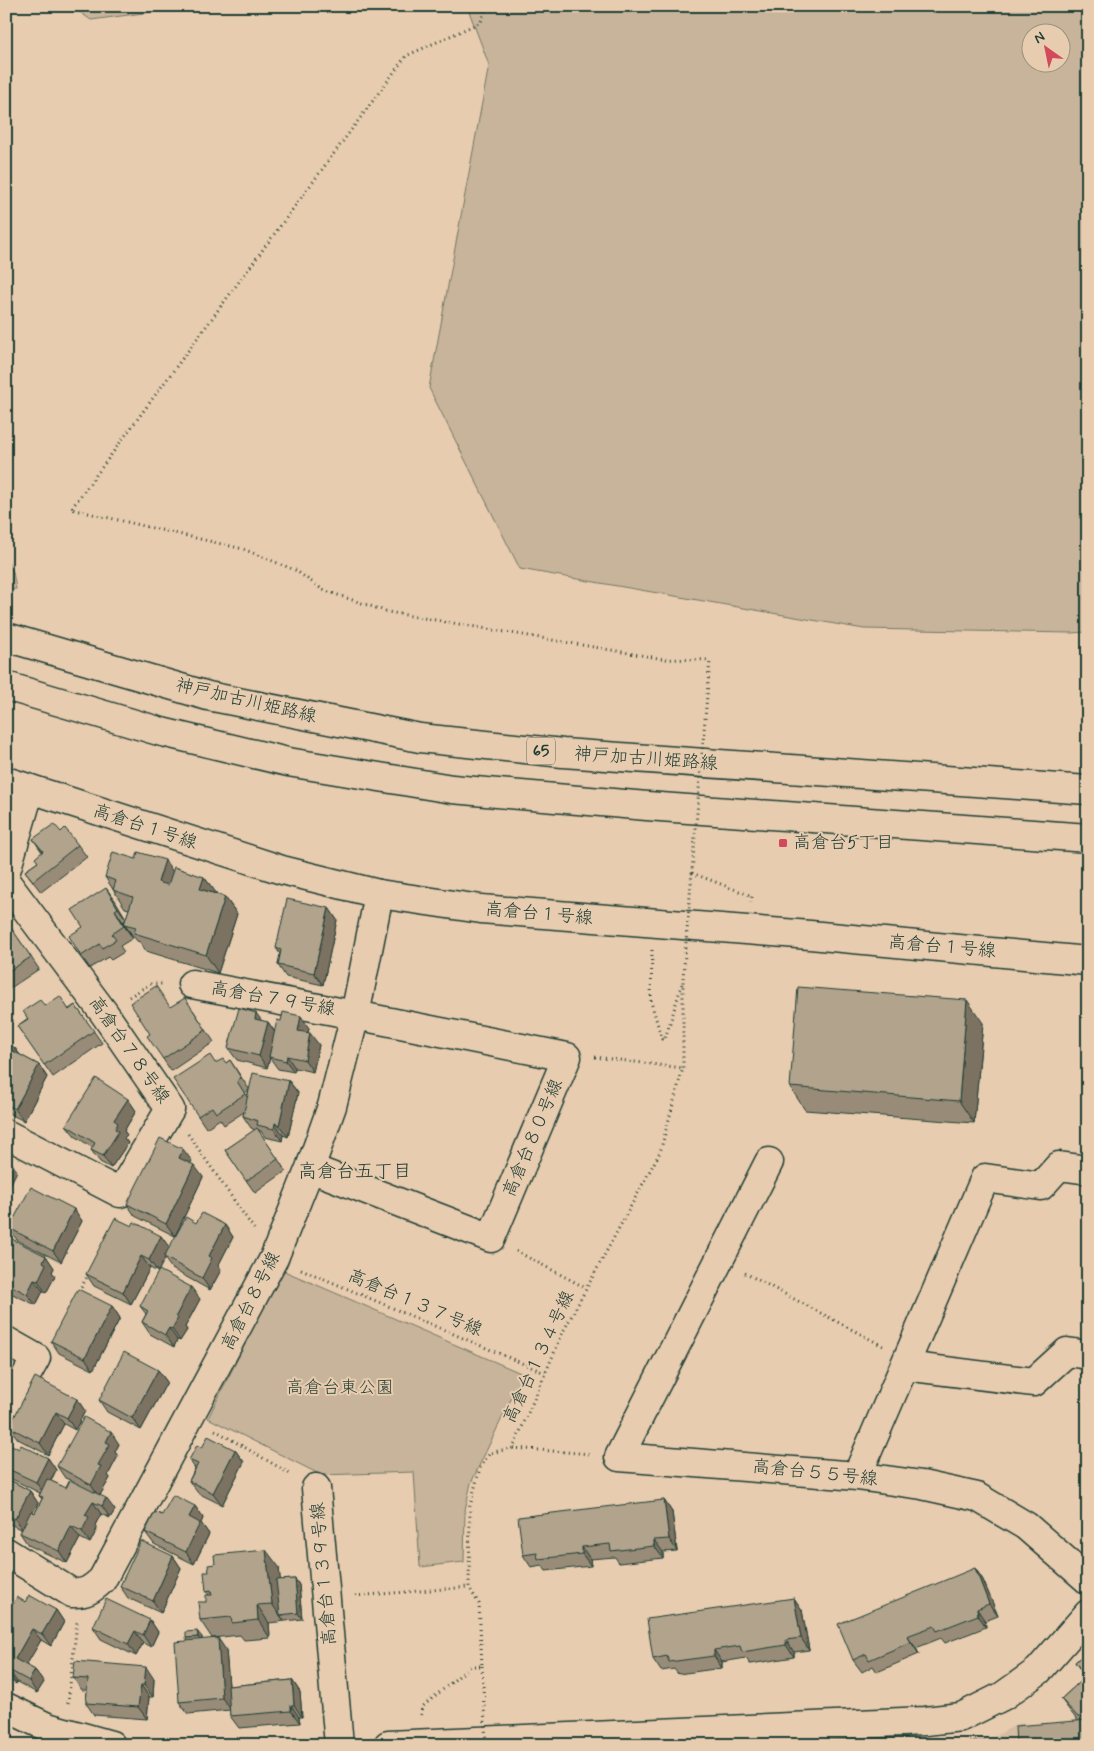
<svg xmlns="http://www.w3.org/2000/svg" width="1094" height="1751" font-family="Mynerve,'Klee One',sans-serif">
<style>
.built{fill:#d4bda2}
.green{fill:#c7b49a;stroke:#737867;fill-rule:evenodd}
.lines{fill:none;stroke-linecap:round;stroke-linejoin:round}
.minor-casing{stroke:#1f3d34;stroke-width:31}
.tertiary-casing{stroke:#1f3d34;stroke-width:31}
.primary-casing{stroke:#1f3d34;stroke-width:31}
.path{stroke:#1f3d34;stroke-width:3;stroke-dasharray:1 4;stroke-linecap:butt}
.minor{stroke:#e8ccaf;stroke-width:28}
.tertiary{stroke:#e8ccaf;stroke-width:28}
.primary{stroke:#e8ccaf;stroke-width:28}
.path-bridge{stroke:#1f3d34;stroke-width:3;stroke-dasharray:1 4;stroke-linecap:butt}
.wall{fill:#988c78;stroke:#1f3d34;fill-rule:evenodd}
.shaded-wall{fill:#7c7262;stroke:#1f3d34}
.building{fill:#b1a38c;stroke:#1f3d34}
.poi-dot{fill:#d1495b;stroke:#e8ccaf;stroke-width:2}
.labels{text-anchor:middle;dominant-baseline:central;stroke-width:4;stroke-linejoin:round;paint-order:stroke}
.shield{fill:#e8ccaf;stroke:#5b6859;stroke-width:1}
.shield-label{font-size:16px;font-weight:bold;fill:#1f3d34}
.street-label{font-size:18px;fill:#1f3d34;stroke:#e8ccaf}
.poi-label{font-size:18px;fill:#1f3d34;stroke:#e8ccaf;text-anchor:start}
.park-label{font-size:18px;fill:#274339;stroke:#e8ccaf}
.neighbourhood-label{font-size:19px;fill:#1f3d34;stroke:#e8ccaf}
</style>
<rect width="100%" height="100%" fill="#e8ccaf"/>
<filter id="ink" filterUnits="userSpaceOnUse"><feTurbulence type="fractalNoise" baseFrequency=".02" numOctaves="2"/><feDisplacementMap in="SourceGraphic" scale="10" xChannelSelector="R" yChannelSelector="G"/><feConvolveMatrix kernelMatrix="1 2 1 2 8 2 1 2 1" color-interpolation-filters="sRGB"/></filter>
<g filter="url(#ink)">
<path class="built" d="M1019,1723L1078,1734L1088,1745H974L996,1736Z"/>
<path class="green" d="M71,6H196L91,20Z
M467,6H1088V632L1070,633L864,629L520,569L429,388L489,65ZM1032,32H1062V62H1032Z
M6,558L13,572L16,589L6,591Z
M282,1270L523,1374L471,1483L465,1510L464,1562L420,1567L414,1472L321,1475L208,1418Z"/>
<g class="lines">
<defs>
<path id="minor" d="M6,871L30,789
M6,882L104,1013L170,1109L120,1193L6,1134
M192,984L355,1015L567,1057L491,1238L310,1168
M769,1162L619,1457L857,1476L922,1485L977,1497L1026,1526L1088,1580
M6,1341L36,1358L6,1412
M905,1366L1034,1382L1067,1352L1088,1355
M857,1476L985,1178L1041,1186L1059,1166L1088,1170
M316,1488L339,1745
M6,1552L72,1593C86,1594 92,1589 102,1580L274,1258L310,1168L332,1106L355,1015L379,894"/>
<path id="tertiary" d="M6,781L282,870L379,894L481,909L810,935L1088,961
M6,1707L47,1727L111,1745
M388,1745L925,1721L961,1717L1003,1696L1038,1671L1088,1614"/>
<path id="primary" d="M6,637L208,696L420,738L563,753L1088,790
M6,686L162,732L288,762L452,789L647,806L1088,838"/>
</defs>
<use href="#minor" class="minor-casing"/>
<use href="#tertiary" class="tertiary-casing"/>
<use href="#primary" class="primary-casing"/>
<path class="path" d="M486,6L481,22L406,56L71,509L243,549L295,570L323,590L388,612L664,659L710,660
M692,873L752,896L751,902
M652,950L651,1002L662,1039H665L682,984
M129,997L150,984H164
M595,1057L683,1068
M188,1134L254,1229
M516,1251L586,1288
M301,1269L545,1373
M745,1273L883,1346
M79,1292L89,1273
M215,1430L292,1475
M513,1448L591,1454
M355,1596L469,1587
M68,1703L77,1622
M421,1715L422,1707L471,1666H482L479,1604L469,1587L470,1506L480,1468L490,1453L513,1448L564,1330L660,1152L683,1068V978"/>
<use href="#minor" class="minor"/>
<use href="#tertiary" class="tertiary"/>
<use href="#primary" class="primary"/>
<path class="path-bridge" d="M683,978L710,660
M482,1666L486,1745"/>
</g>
<path class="wall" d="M61,832L78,845L87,857L41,892L25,871L38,862L42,852L33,839Z
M173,871L204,877L217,894L225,897L237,914L218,973L146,951L140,942L137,941L124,924L125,920L123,922L133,938L120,946L124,952L111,960L108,957L90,968L81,956L83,927L106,888L126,919L129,909L125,908L105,877Z
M329,908L337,920L323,985L286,977L278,965L280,954L276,948Z
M6,928L18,938L39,969L6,991Z
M6,999L10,1005L6,1008Z
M75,1005L102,1043L53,1077L17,1026L45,1006L69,1009Z
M170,1007L193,1010L214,1042L171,1071L163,1059L150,1034Z
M262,1021L268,1022L275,1032L309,1028L308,1033L319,1045L313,1072L295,1068L294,1072L278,1069L270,1058L267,1068L237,1060L228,1048Z
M983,1023L974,1123L805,1110L790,1087Z
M6,1043L15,1048L20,1055L39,1065L47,1077L24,1121L6,1112Z
M230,1060L249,1089L289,1081L298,1093L288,1137L283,1135L282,1141L265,1137L261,1131L258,1130L286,1171L255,1193L225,1150L255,1130L251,1128L243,1116L244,1112L224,1125L220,1119L206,1128L198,1116L215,1063H226ZM249,1090L247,1097L245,1093Z
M128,1099L136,1111L124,1131L127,1135L124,1138L128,1143L111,1168L100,1162L91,1150L93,1148L75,1136L66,1125Z
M192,1161L190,1163L203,1177L175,1236L135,1216L127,1204Z
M74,1209L82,1221L61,1262L17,1240L9,1228Z
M196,1223L225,1225L233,1237L218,1266L221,1270L210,1290L172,1269L164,1258L158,1272L150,1268L131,1304L94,1286L86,1274L132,1226L161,1236L169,1248Z
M6,1241L46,1256L54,1268L52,1272L55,1276L46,1293L43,1291L36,1305L6,1291Z
M200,1299L185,1327L187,1330L180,1341L177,1340L174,1347L150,1334L142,1322L146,1314L140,1306Z
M112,1306L120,1318L93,1370L59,1353L51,1341Z
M158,1370L167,1382L141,1430L107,1412L99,1400Z
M77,1399L85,1411L75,1430L64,1424L48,1455L18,1439L9,1427Z
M119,1444L115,1452L118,1456L108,1475L110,1478L100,1495L115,1510L110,1518L101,1514L95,1525L97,1529L90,1543L80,1538L67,1563L28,1545L20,1533L22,1530L6,1522V1478L30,1491L38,1503L33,1512L35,1513L42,1499L39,1496L40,1493L6,1476V1457L19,1449L48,1458L56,1470L51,1481L66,1488L70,1480L65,1478L57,1466Z
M235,1450L244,1462L222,1505L198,1493L189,1481L195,1468L189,1460Z
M664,1500L672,1512L677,1551L663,1552V1558L619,1563L615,1557L590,1559L591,1566L546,1571L542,1565L531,1567L523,1555Z
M195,1506L203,1518L201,1523L209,1534L194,1564L154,1544L145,1532L162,1515Z
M173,1556L181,1568L161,1613L128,1598L120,1586Z
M279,1567L280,1580L295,1579L299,1585L302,1619L269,1623L270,1638L244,1640L240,1635L212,1638L200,1620L206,1602L209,1595L206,1591Z
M975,1568L983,1580L998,1616L985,1621L986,1627L945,1643L941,1638L916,1648L919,1654L877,1672L873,1666L862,1672L853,1660Z
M794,1598L802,1610L809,1650L794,1652V1657L750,1664L746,1658L722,1662V1668L678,1674L674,1669L661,1671L653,1659Z
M25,1602L56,1610L64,1622L51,1646L41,1640L26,1665L35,1670L44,1682L37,1693L17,1682L16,1684L6,1678V1609L13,1604Z
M150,1620L158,1632L151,1647L143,1643L136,1656L101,1639L93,1627Z
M202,1637V1640L226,1650L229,1686L292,1680L300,1692L302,1717H299L300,1723L239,1728L230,1716V1710L188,1714L179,1702L188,1641L186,1638Z
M1088,1651V1745L1078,1721L1070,1711L1061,1699L1085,1677L1075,1662Z
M73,1678L154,1679L153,1697H149L147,1719L94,1715L86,1703L87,1690H82Z"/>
<path class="shaded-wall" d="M165,860L177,878L170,899L158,882Z
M204,877L217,894L200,889Z
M106,888L115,900L127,920L118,908Z
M225,897L237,914L218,973L206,955Z
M329,908L337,920L323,985L314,973Z
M115,910L123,922L133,938L124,926Z
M967,1000L983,1023L974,1123L959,1101Z
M256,1013L265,1025L255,1019Z
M301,1016L309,1028L306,1043L298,1031Z
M268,1022L276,1034L269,1057L270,1058L267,1068L259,1056Z
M310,1033L319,1045L313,1072L305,1060Z
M15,1048L23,1059L13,1051Z
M287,1056L295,1068L294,1072L286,1061Z
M39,1065L47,1077L24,1121L15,1109Z
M289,1081L298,1093L288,1137L279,1125Z
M128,1099L136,1111L124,1131L127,1135L124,1138L128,1143L111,1168L103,1156L115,1129L114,1120Z
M275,1123L283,1135L282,1141L274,1129Z
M183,1149L192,1161L187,1170L179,1158Z
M9,1159L17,1171L6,1194V1165Z
M194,1165L203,1177L175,1236L166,1224Z
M74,1209L82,1221L61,1262L53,1251Z
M225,1225L233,1237L218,1266L221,1270L210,1290L202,1278L209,1256Z
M161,1236L170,1248L158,1272L149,1260Z
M46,1256L54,1268L52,1272L55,1276L46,1293L38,1281L43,1262Z
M141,1256L150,1268L131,1304L123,1292Z
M34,1280L43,1291L36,1305L27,1294Z
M191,1287L200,1299L185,1327L187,1330L180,1341L172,1329L176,1316Z
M112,1306L120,1318L93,1370L85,1358Z
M169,1328L177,1340L174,1347L165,1335Z
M158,1370L167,1382L141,1430L132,1418Z
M77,1399L85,1411L75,1430L67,1418Z
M56,1412L64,1424L48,1455L40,1443Z
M111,1432L119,1444L115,1452L118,1456L108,1475L110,1478L99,1497L91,1485L106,1442Z
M235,1450L244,1462L222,1505L213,1493Z
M48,1458L56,1470L44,1494L36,1482Z
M30,1491L38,1503L23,1531L15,1519Z
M106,1498L115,1510L110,1518L102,1506Z
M664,1500L672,1512L677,1551L669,1539Z
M93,1502L101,1514L95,1525L97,1529L90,1543L82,1531L85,1515Z
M195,1506L203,1518L201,1523L209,1534L194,1564L186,1552L189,1517Z
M71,1526L80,1538L67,1563L59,1551Z
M654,1540L663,1552V1558L654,1546Z
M582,1547L590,1559L591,1566L582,1554Z
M266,1550L279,1567L284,1615H280L284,1621L272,1604Z
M173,1556L181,1568L161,1613L153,1601Z
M975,1568L983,1580L998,1616L989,1604Z
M295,1579L299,1585L302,1619L298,1613Z
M6,1592L11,1599L6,1606Z
M794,1598L802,1610L809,1650L801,1638Z
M257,1605L269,1623L270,1638L258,1620Z
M977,1609L985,1621L986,1627L978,1615Z
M56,1610L64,1622L51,1646L42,1634Z
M150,1620L158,1632L151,1647L143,1635Z
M32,1629L41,1640L23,1671L15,1659Z
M135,1631L143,1643L136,1656L128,1644Z
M197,1631L202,1637V1643L198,1637Z
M907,1636L916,1648L919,1654Z
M218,1638L226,1650L231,1710L222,1698Z
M786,1640L794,1652V1657L786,1645Z
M714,1650L722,1662V1668L714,1656Z
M146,1667L154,1679L153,1697L144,1685Z
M9,1670L17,1682L16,1684L8,1672Z
M35,1670L44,1682L37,1693L29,1681Z
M292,1680L300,1692L302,1717L294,1705Z
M141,1685L149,1697L147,1719L138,1707Z
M291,1705L299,1717L300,1723L291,1711Z"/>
<path class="building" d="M54,824L61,832L65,828L78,845L33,881L25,871L38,862L35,858L43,851L33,839Z
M113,852L136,859L138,852L165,860L158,882L168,885L174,867L204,877L200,889L225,897L206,955L134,933L136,927L124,924L133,897L113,890L116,881L105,877Z
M106,888L118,908L115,910L124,926L112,934L116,940L102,948L100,944L81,956L69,936L83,927L72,910Z
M287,899L329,908L314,973L278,965L281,950L276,948Z
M10,926L31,957L6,973V928Z
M156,986L170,1007L185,998L206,1030L163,1059L147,1036L150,1034L130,1003Z
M798,987L967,1000L959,1101L790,1087Z
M60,996L69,1010L75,1005L94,1031L44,1065L17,1026L28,1019L23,1011L40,1000L45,1006Z
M239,1008L256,1013L255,1019L268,1022L259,1056L228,1048Z
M283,1012L301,1016L298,1031L310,1033L305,1060L287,1056L286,1061L269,1057L277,1020L281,1021Z
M6,1043L15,1048L13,1051L39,1065L15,1109L6,1104Z
M210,1055L215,1063L223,1059L226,1063L230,1060L241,1078L237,1081L245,1094L216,1113L212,1107L198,1116L173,1079Z
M253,1073L289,1081L279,1125L275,1123L274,1129L257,1125L258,1121L243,1116Z
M96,1078L128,1099L114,1120L118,1123L115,1129L119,1131L103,1156L91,1150L95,1143L66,1125Z
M257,1128L278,1159L246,1181L225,1150Z
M160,1138L183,1149L179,1158L194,1165L166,1224L127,1204Z
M6,1158L9,1159L6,1165Z
M31,1187L74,1209L53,1251L9,1228Z
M202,1213L225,1225L209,1256L212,1258L202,1278L164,1257L186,1217L196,1223Z
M115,1218L132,1226L134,1222L161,1236L149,1260L141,1256L123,1292L86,1274Z
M8,1237L46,1256L43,1262L46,1264L38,1281L34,1280L27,1294L6,1283V1241Z
M159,1270L191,1287L176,1316L178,1318L172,1329L169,1328L165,1335L142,1322L148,1311L140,1306Z
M78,1289L112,1306L85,1358L51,1341Z
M124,1352L158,1370L132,1418L99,1400Z
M35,1377L77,1399L67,1418L56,1412L40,1443L9,1427Z
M84,1417L111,1432L106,1442L110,1444L98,1465L101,1466L91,1485L57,1466Z
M208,1436L235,1450L213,1493L189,1481L198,1464L189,1460L197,1445L202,1448Z
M12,1445L19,1449L21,1445L48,1458L36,1482L6,1468V1457Z
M6,1478L30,1491L15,1519L6,1514Z
M47,1479L66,1488L70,1480L106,1498L102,1506L93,1502L85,1515L89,1517L82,1531L71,1526L59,1551L20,1533L31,1511L35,1513L43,1497L39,1496Z
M173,1495L195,1506L189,1517L200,1523L186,1552L145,1532L155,1512L162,1515Z
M664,1500L669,1539L654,1540V1546L611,1551L610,1544L582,1547V1554L538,1559L537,1553L523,1555L518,1517Z
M141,1541L173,1556L153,1601L120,1586Z
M266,1550L272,1604L257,1605L258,1620L232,1623L231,1617L200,1620L198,1602H206V1595H212L211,1590L206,1591L204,1572H209L208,1565L215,1564L214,1555Z
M975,1568L989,1604L977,1609L978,1615L937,1631L934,1626L907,1636L911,1642L869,1660L866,1654L853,1660L838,1624Z
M295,1579L298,1613L280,1615L276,1580Z
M29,1595L56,1610L42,1634L32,1629L15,1659L35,1670L29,1681L9,1670L8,1672L6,1671V1609L10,1603L13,1604L17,1597L25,1602Z
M794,1598L801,1638L786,1640V1645L742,1652L740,1646L714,1650V1656L669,1662L667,1656L653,1659L647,1619Z
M106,1599L150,1620L143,1635L135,1631L128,1644L93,1627Z
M197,1631L198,1637L186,1638V1632Z
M218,1638L222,1698L179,1702L175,1642Z
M1088,1651V1718L1078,1717L1061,1699L1086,1676L1075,1662Z
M75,1661L146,1667L144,1685H141L138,1707L86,1703L88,1679L73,1678Z
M292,1680L294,1705H291V1711L230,1716L228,1686Z
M1088,1720V1745H1016L1015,1726Z
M998,1740V1745H929Z"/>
</g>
<rect class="poi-dot" x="778" y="838" width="10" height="10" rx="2.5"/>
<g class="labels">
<rect class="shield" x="527" y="737.5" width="28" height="27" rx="4"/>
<g class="shield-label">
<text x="541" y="751">65</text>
</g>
<g class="street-label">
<text transform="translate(246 701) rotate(13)">神戸加古川姫路線</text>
<text transform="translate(646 759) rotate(4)">神戸加古川姫路線</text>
<text transform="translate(145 827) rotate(18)">高倉台１号線</text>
<text transform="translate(539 914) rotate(5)">高倉台１号線</text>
<text transform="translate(942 947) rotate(5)">高倉台１号線</text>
<text transform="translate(273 999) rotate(10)">高倉台７９号線</text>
<text transform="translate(129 1050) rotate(55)">高倉台７８号線</text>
<text transform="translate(533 1138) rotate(-67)">高倉台８０号線</text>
<text transform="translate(251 1301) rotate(-63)">高倉台８号線</text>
<text transform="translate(415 1303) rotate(23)">高倉台１３７号線</text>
<text transform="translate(539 1357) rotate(-65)">高倉台１３４号線</text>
<text transform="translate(815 1473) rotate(6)">高倉台５５号線</text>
<text transform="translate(324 1574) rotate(-95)">高倉台１３９号線</text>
</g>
<g class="poi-label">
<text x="793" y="843">高倉台5丁目</text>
</g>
<g class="park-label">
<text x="340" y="1388">高倉台東公園</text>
</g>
<g class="neighbourhood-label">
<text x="355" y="1171">高倉台五丁目</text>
</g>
</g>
<rect width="1094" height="1751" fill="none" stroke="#e8ccaf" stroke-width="25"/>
<rect x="12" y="12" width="1069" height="1726" fill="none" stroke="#1f3d34" stroke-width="2" filter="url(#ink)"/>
<g transform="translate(1046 48) rotate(327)"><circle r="24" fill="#e8ccaf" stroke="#98937e"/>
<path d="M0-4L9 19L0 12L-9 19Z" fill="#d1495b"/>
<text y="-8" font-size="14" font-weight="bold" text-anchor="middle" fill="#1f3d34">N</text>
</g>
</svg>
